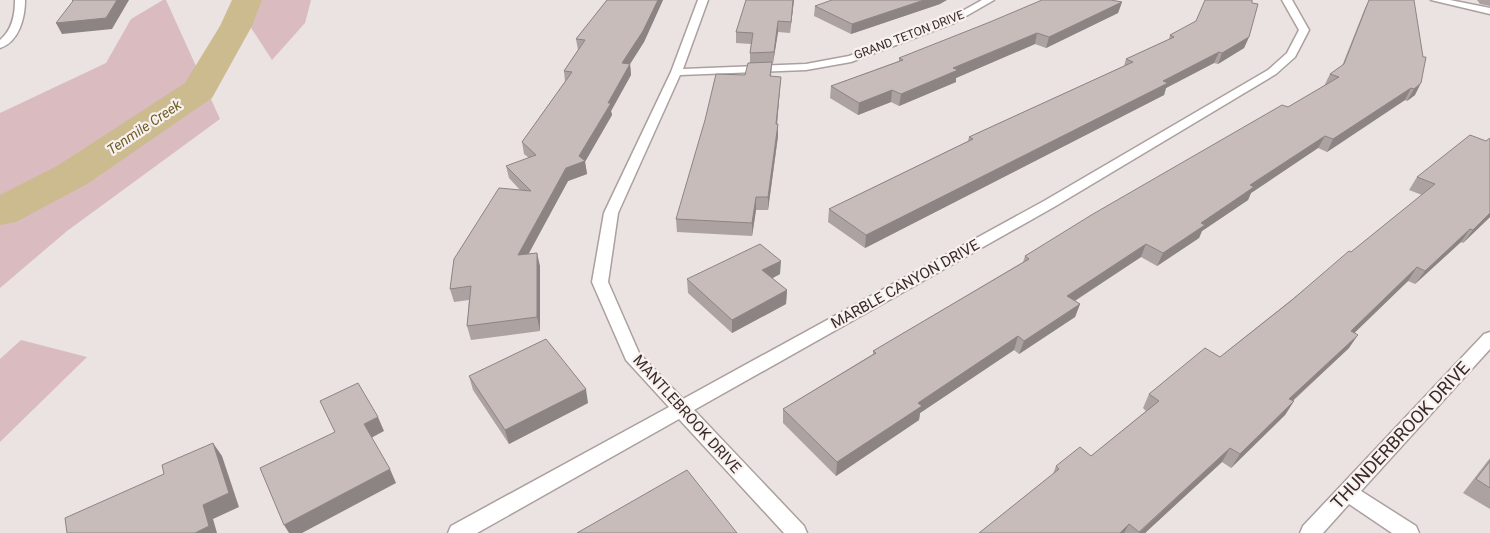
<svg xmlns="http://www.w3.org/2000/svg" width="1490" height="533" font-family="Roboto,sans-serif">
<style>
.green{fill:#dabcc0}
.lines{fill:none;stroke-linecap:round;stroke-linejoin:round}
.river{fill:#cbbb8e;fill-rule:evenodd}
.minor-casing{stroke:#aba09d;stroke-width:3}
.minor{fill:#fff;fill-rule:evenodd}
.wall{fill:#aca2a1}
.shaded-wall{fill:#8c8483}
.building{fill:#c8bcbb;stroke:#8c8483}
.labels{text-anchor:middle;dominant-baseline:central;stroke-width:4.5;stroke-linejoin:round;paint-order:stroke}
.far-street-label{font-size:12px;fill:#3a2a23;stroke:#f7f2f1}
.far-water-label{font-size:14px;font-style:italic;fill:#705d23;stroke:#f7f2f1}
.street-label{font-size:15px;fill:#3a2a23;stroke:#f7f2f1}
.near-street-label{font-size:18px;fill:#3a2a23;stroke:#f7f2f1}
</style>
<rect width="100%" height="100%" fill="#eae3e1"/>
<path class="green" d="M163,0H166L220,119L67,231L0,288V113L106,63L131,19Z
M233,0H311L305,23L272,60Z
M21,340L87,357L0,442V359Z"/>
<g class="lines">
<path class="river" d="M232,0H262L252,26L212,98L87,184L16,222L0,225V195L57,166L185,83L220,26Z"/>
<defs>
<path id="minor" d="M15,0H25C25,18 19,42 0,48V40C12,30 15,16 15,0Z
M698,0H708L683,69L806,64L849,56L948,19L982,0H994L954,23L851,62L806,70L680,75L618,213L608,282L639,353L683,399L1044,201L1268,70L1287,53L1299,30L1282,0H1292L1309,30L1295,57L1276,74L1054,207L694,410L804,526L807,533H784L679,419L477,533H448L451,526L669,407L626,360L592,282L604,213L671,72Z
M1431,0H1450L1490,8V14Z
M1490,332V349L1361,491L1416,526L1419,533H1392L1349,504L1323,533H1300L1303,526L1484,334Z"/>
</defs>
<use href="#minor" class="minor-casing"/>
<use href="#minor" class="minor"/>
</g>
<path class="wall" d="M607,0H663L644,42L630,64L631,75L611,111L612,115L585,161L587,174L568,181L528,254L540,266V331L471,340L467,326L469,300L454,302L450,289L520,190L509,178L506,166L529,158L524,154L522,142L565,82L564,71L578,50L576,39Z
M746,0H794L790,33L778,32L773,63L772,64L771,76L780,88L777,124H778V136L768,210H756L752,236L677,232L676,219L745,75L750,63V53L751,44L736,43V32Z
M1369,0H1413L1415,95L1407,101L1405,100L1327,152L1318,148L1251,193L1248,200L1202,231L1199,238L1157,266L1141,257L1075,301L1080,304L1075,317L1019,354L1014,350L920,413L919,420L836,476L783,423V409L873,354V351L1023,262L1025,256L1288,107L1324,86L1330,74L1342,66L1365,8Z
M1477,0H1490V6L1480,4Z
M1122,2L1118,13L1046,48L1035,44L956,78V82L899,106L891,102L858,115L830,98L831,86L899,61V58Z
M940,4L851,34L814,16L815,6Z
M1170,35L1249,37L1244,48L1218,64L1214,63L1166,88L1164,95L865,248L828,222L829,209L968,141L969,137L1124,66L1126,59L1169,39Z
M1490,138V217L1463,243L1461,242L1415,284L1408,281L1354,333L1349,348L1293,401H1294L1285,415L1231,468L1222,462L1145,533H979L1053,474L1056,466L1091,456L1146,411L1143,408L1149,394L1220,357L1351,252L1422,195L1409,190L1417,177L1486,141Z
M780,274L772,278L787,290L786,304L732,333L688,293L687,279Z
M469,376L588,403L509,444L473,390Z
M1490,458V509L1463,493Z"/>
<path class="shaded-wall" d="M117,0H129L112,29L62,34L56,23Z
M658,0H663L644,42L630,64L631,75L611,111L612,115L585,162L587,174L568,181L521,268L518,255L566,168L579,156L608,103L622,63Z
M793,0H794L790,33Z
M924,0H947L940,4L851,34L852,24Z
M1122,2L1118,13L1046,48L1049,37Z
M778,21V32L773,63L774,52Z
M1037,33L1035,44L956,78V82L899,106L901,94L953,68Z
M1249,37L1244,48L1218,64L1222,53Z
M1219,52L1214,63L1166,88L1164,95L865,248L866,235Z
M781,77L780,88L776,136V124Z
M1421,83L1415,95L1407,101L1414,89Z
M1411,88L1405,100L1327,152L1333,139Z
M892,90L891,102L858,115L859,103Z
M778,124V136L768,210V197Z
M1325,136L1318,148L1251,193L1248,200L1202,231L1199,238L1157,266L1163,253L1201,223L1250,185Z
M756,197V210L752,236V223Z
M1490,213V217L1463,243L1473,230Z
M1470,229L1461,242L1415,284L1425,271Z
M1146,244L1141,257L1062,309L1067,296Z
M537,253L540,266V331L537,317Z
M781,261L780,274L762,284V270Z
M1417,267L1408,281L1342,345L1351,331Z
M787,290L786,304L732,333V320Z
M1080,304L1075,317L1019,354L1024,341Z
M1358,335L1349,348L1280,412L1289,399Z
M1018,336L1014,350L920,413L919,420L836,476L837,462L918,403Z
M586,389L588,403L509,444L505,430Z
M1294,401L1285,415L1231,468L1240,454Z
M378,417L384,431L371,438L364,424Z
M213,443L222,456L239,507L213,519L217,533H195Z
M1230,448L1222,462L1145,533H1139Z
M390,469L396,483L302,533H289L284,525Z
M1129,524L1124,533H1120Z"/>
<path class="building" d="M72,0H117L106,18L56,23L73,1Z
M607,0H658L643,31L622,63L630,64L608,103H611L579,156L585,161L566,168L518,255L537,253V317L467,326L471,286L450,289L454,259L499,188L531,191L506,166L536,155L522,142L572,72L564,71L585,40L576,39Z
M746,0H793L791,22L778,21L774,52L750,53L753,33L736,32Z
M832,0H924L852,24L815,6Z
M1042,0H1111L1122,2L1049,37L1037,33L953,68L958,70L901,94L892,90L859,103L831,86L903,60L899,58L990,22Z
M1205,0H1252V3L1258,4L1249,37L1222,53L1219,52L1163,81L1168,83L866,235L829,209L973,139L969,137L1133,62L1126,59L1174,37L1170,35L1196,21Z
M1369,0H1414L1423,57H1426L1421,83L1414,89L1411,88L1333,139L1325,136L1250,185L1254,187L1201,223L1205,225L1163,253L1146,244L1067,296L1080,304L1024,341L1018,336L918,403L922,406L837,462L783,409L876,353L873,351L1029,259L1025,256L1093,214L1282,105L1288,107L1339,77L1330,74L1344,64Z
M772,62L770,76L781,77L776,124H778L768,197H756L752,223L676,219L705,120L716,74L745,75L748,63Z
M1470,135L1486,141L1490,138V213L1473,230L1470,229L1425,271L1417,267L1351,331L1358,335L1289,399L1294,401L1240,454L1230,448L1139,532L1129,524L1120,533H979L1059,469L1056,466L1080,447L1091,456L1159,401L1149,394L1205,348L1220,357L1292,300L1349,251L1351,252L1435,184L1417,177Z
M760,244L781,261L762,270L787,290L732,320L687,279Z
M546,339L586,389L505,430L469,376Z
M358,383L378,417L364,424L390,469L284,525L260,468L335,432L320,401Z
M213,443L229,493L203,505L209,526L195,533H67L65,518L164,474L162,465Z
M1490,461V488L1476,479Z
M687,470L737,533H577Z"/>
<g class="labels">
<g class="far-street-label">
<text transform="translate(909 35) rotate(-21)">GRAND TETON DRIVE</text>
</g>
<g class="far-water-label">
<text transform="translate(144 127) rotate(-34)">Tenmile Creek</text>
</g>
<g class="street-label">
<text transform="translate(905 284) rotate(-29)">MARBLE CANYON DRIVE</text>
<text transform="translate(687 414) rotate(48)">MANTLEBROOK DRIVE</text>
</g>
<g class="near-street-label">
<text transform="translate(1400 435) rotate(-47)">THUNDERBROOK DRIVE</text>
</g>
</g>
</svg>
